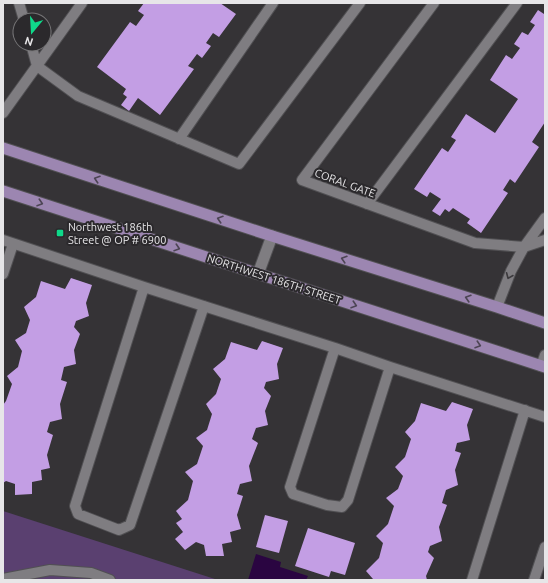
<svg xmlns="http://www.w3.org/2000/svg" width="548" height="583" font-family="Ubuntu,sans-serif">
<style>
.green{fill:#5a4070}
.water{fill:#2a0541}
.building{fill:#c39ee4}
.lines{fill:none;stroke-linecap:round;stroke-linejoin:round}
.service-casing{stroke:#515053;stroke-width:12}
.minor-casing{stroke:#515053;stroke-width:13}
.primary-casing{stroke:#515053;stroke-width:13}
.service{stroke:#7f7d81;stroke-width:10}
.minor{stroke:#7f7d81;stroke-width:11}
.primary{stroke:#9c86b1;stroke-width:11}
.oneway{stroke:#4d4554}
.oneway2{stroke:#3c3a3d}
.poi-dot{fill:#0fd98a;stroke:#2b292c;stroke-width:1.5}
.labels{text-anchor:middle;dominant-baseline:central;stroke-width:4;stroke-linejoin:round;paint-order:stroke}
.street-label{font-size:11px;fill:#e7e6e8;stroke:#2b292c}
.poi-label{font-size:11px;fill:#e7e6e8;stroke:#2b292c;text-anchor:start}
</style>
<rect width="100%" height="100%" fill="#353336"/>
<path class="green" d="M3,511L218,580H3Z"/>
<path class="water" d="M256,554L281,562L280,567L308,576L306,580H248Z"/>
<path class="building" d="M144,3H220L236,14L219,37L213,33L206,43L211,46L202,58L197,54L188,66L194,69L160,115L138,98L129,111L121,105L127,97L123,94L126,89L97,67L130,22L136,26L144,15L138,11Z
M538,10L544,14L545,12V122L532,142L539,147L515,183L510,179L503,190L508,193L481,233L467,223L470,219L453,208L449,212L445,209L440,216L432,211L441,199L430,192L427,197L414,189L442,148L448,152L456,140L451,137L466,114L495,133L518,99L490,80L506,55L512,59L520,48L514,44L522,32L528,35L535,25L530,22Z
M71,278L92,285L86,303L89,316L76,321L74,327L80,334L74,350L76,364L64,367L61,380L67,382L60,404L62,419L50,422L47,432L53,435L47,455L50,468L41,470L42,480L32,482V494L15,495V484L6,481L3,483V405L6,401L12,384L7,376L18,367L22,351L15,340L26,333L30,320L24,307L36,297L41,281L65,289Z
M262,341L283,348L277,364L279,379L266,382L264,388L271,396L265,411L268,425L256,428L252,439L258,443L249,466L252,481L240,484L237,494L243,496L237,515L241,529L230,532L232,542L222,544L224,556H206L204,545L196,542L185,550L175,539L183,532L176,523L182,519L176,511L188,500L193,481L185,472L197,464L203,446L196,438L207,430L212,414L206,404L216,394L221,379L213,369L225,359L231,342L257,350Z
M452,402L473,409L467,425L470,440L457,443L455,451L461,453L455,470L458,485L446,490L442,503L447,505L439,527L442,541L430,546L428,552L434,558L426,576L427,580H372L373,579L366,571L379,558L383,543L376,536L388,524L394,506L386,498L398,489L403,476L395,467L405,457L411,439L405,432L415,421L421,403L446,411Z
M265,515L288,521L279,553L256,547Z
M308,528L355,543L345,575L331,571L329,577L295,566Z"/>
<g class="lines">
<defs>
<path id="service" d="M19,3L24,20
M434,3L302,180L475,243L524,247L545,240
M31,44L37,66L78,96L239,164L360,3
M3,113L82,3
M179,139L273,3
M367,204L517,3
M3,240L144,287L335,348L390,367L545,417
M3,274L13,244
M144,287L75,506L78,514L119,530L130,525L204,306
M497,307L511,271L524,247L545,218
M335,348L290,487L293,494L327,505L342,507L348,500L390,367
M541,366L545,355
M3,579L50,570L91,573L110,580
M472,580L525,410
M534,580L545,547"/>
<path id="minor" d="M258,274L272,236"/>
<path id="primary" d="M3,148L272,236L497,307L545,323
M3,191L545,367"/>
</defs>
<use href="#service" class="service-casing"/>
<use href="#minor" class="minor-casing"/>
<use href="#primary" class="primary-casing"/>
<use href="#service" class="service"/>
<use href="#minor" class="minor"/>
<use href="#primary" class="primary"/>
</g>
<defs><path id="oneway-chevron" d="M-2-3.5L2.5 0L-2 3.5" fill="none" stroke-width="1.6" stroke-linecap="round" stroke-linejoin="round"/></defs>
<g class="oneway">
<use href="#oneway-chevron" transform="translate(97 179) rotate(-162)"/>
<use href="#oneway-chevron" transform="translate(40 203) rotate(18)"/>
<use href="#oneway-chevron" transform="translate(220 219) rotate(-162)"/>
<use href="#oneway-chevron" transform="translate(177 248) rotate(18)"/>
<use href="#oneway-chevron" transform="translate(344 259) rotate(-163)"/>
<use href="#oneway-chevron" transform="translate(468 298) rotate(-163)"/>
<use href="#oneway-chevron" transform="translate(354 305) rotate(18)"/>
<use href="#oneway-chevron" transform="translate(478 345) rotate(18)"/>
</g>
<use class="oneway2" href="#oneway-chevron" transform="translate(509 276) rotate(113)"/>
<rect class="poi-dot" x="56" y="229" width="8" height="8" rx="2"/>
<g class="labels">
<g class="street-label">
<text transform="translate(345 183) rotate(20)">CORAL GATE</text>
<text transform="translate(274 279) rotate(18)">NORTHWEST 186TH STREET</text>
</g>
<g class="poi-label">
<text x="68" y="227">Northwest 186th<tspan x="68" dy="13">Street @ OP # 6900</tspan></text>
</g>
</g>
<rect width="548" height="583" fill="none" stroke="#e7e6e8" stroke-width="8"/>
<g transform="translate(32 32) rotate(198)"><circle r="19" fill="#2b292c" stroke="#767577"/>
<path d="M0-3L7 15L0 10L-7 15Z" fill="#0fd98a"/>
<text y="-6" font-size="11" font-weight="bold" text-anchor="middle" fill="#e7e6e8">N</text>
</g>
</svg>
